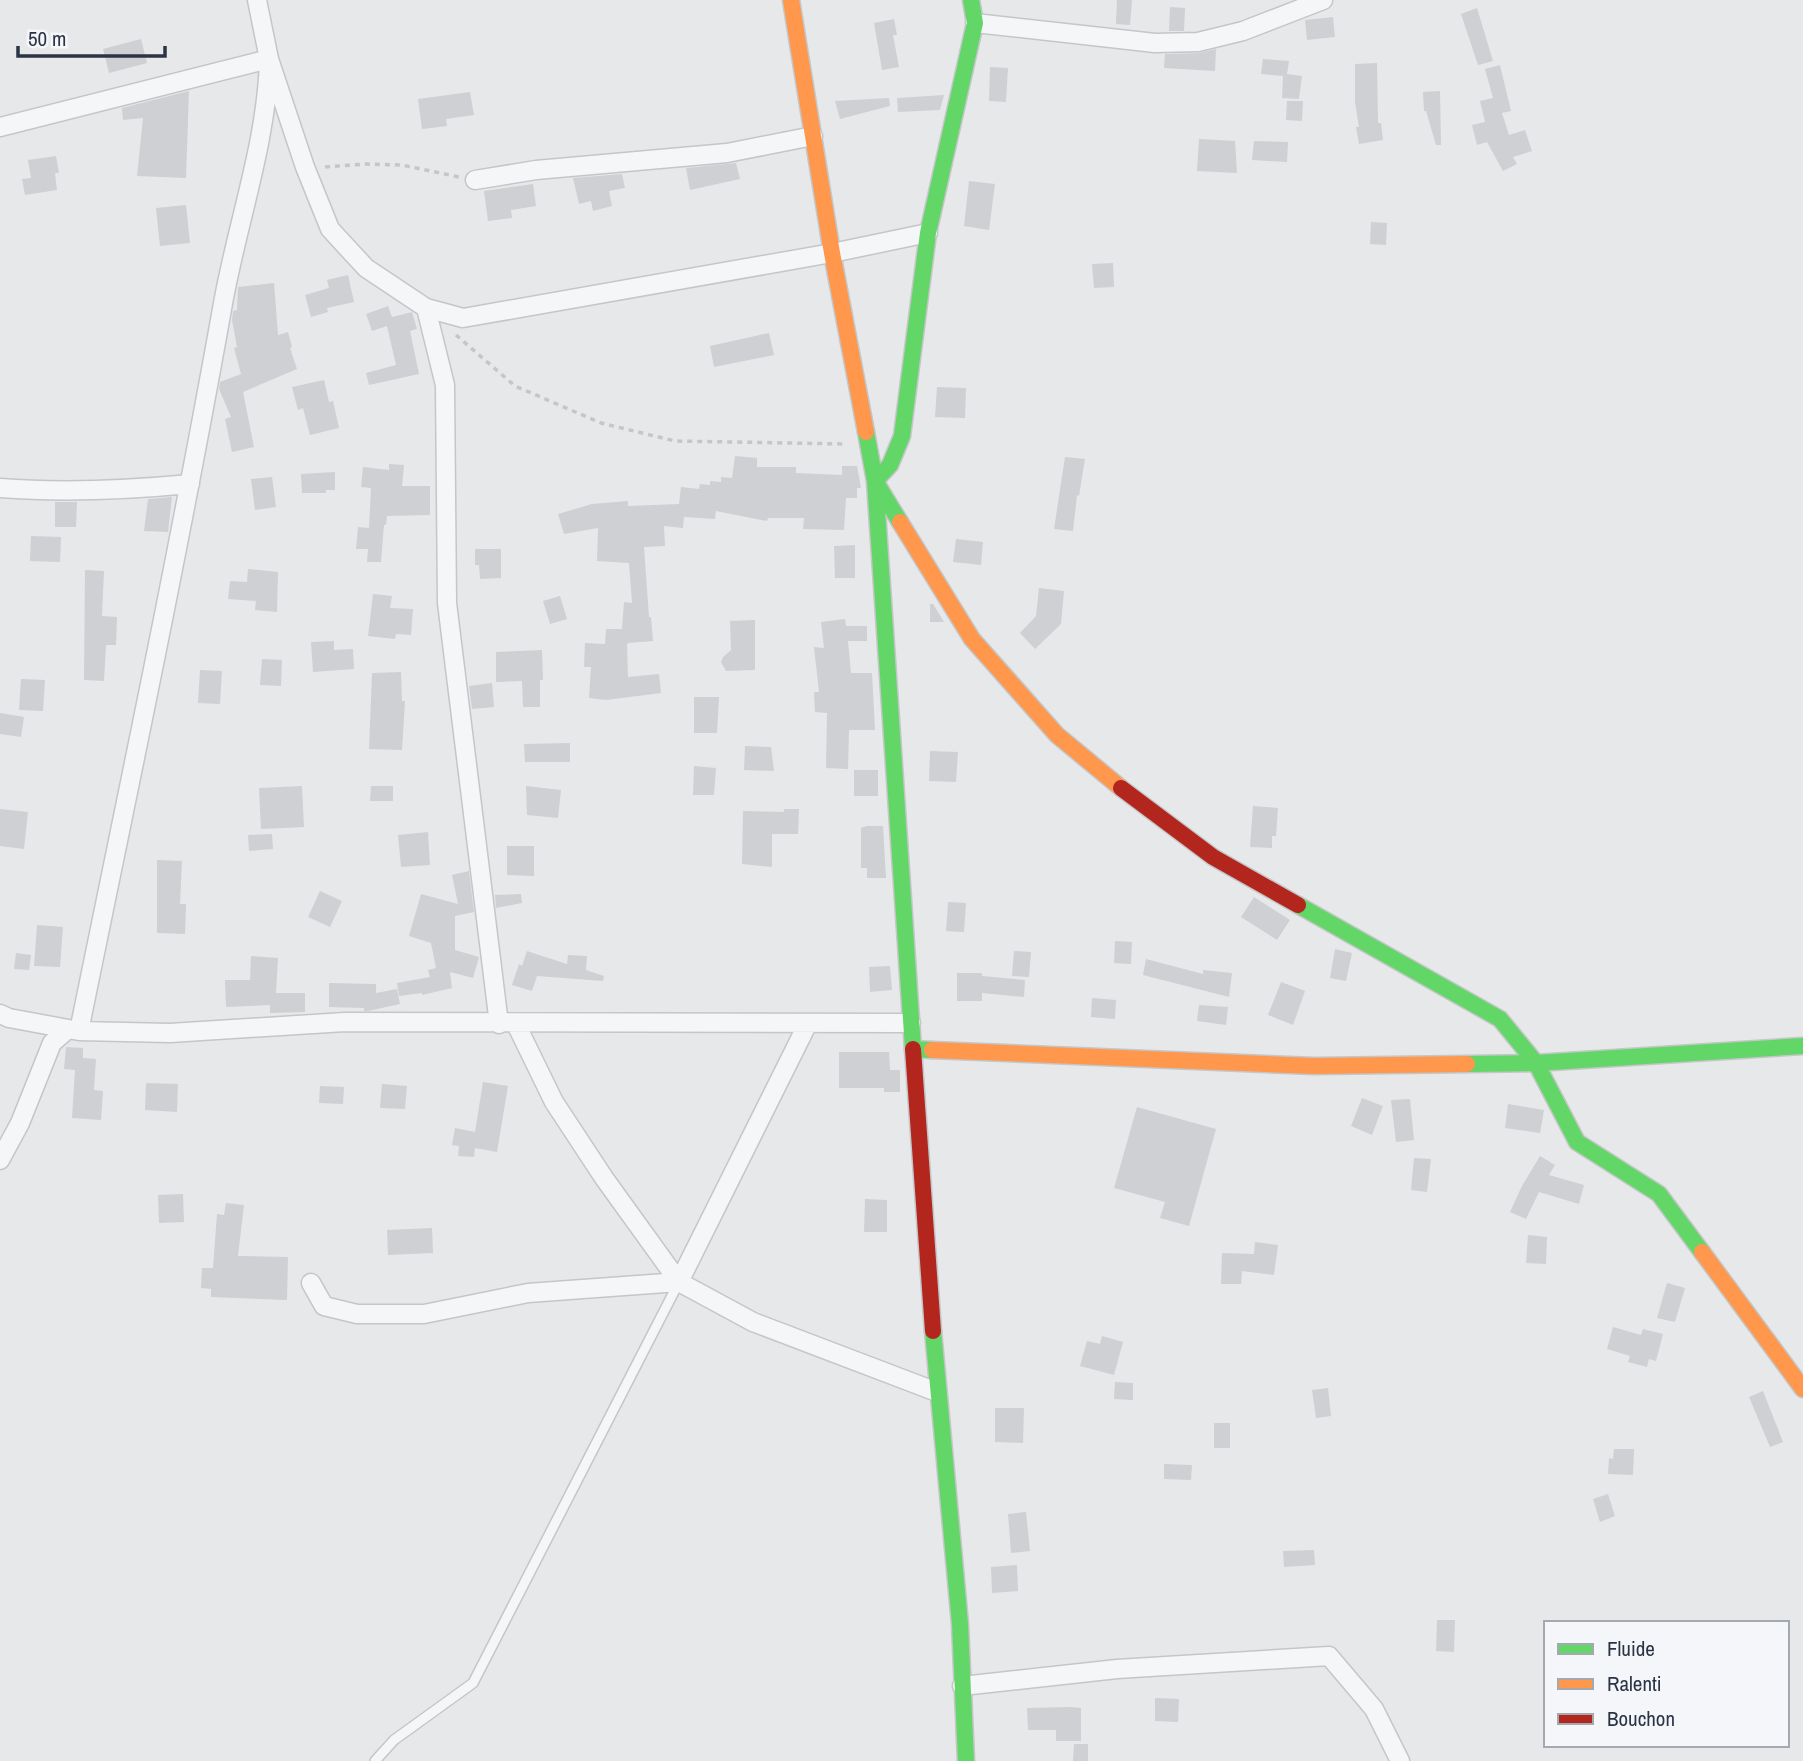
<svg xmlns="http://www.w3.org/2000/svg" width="1803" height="1761" font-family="'Archivo Narrow',sans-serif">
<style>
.building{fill:#ced0d3}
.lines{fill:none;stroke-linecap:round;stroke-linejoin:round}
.lane-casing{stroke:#c4c6c8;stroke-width:12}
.street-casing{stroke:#c4c6c8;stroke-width:21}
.fast-casing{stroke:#c4c6c8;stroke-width:19}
.slow-casing{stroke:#c4c6c8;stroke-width:19}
.jam-casing{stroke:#c4c6c8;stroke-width:19}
.path{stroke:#c5c6ca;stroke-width:3.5;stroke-dasharray:5 5;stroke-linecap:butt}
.lane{stroke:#f5f6f7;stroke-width:9}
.street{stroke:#f5f6f7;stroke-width:18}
.fast{stroke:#63d668;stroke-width:16}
.slow{stroke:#ff974d;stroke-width:16}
.jam{stroke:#b3261e;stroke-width:16}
</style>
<rect width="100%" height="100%" fill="#e6e8ea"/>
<path class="building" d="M1117,0H1132L1130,25L1116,24Z
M1170,7L1185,8L1184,31H1169Z
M1477,8L1493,61L1478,65L1461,14Z
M1333,17L1335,37L1307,40L1305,20Z
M894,19L897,35H893L899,67L882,70L874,23Z
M141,39L147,63L109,73L103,49Z
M1216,49L1215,71L1164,68L1165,54L1199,53Z
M1263,59L1289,61L1287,74L1302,76L1299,99L1282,98L1283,76L1261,74Z
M1377,63L1378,123H1381L1383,140L1359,144L1356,127H1359L1355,102V64Z
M1500,65L1511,111L1502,113L1509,135L1525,130L1532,151L1513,157L1517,164L1503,171L1487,142L1477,145L1472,125L1485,122L1480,101L1493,98L1485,69Z
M990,67L1008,68L1006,102L989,101Z
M189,91L186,178L137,176L143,118L123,120L122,108Z
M1440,91L1441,145H1436L1426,111H1424L1423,92Z
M470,92L474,115L446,119L447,126L422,129L418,99Z
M944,95L940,110L898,112L897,98Z
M889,98L890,106L840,119L835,101Z
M1287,101H1303L1302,121L1286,120Z
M1199,139L1235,141L1237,173L1197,171Z
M1254,141L1288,142L1287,162L1252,160Z
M56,156L59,173H55L57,190L25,195L22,179L31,178L28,160Z
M736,163L740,179L690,190L686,168Z
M622,174L625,188L609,191L612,206L593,211L591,201L579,204L573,178Z
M969,181L995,184L989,230L964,226Z
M533,184L536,206L511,210L512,218L488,221L484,191Z
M186,205L190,243L160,246L156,208Z
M1371,222L1387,223L1386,245L1370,244Z
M1113,263L1114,287L1094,288L1092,264Z
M348,275L354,302L327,308L328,312L311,317L305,295L329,288L327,280Z
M274,283L278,335L288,332L292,347L290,348L297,369L243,392L254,447L232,452L225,419L231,417L219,389L220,382L241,374L234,348L237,347L232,320L233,311L237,310L238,287Z
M388,306L392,317L412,312L417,329L410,331L419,374L369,385L366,373L396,365L387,326L372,331L366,314Z
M769,333L774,355L714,367L710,346Z
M324,380L329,402L333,401L339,428L310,435L303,408L298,410L292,387Z
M937,387L966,388L965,418L935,417Z
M735,456L757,458V467H796V473L842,475V466H857L861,488H857V498H846L844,530L803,529L804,518H768L767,521L716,511L715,519L684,517L683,528L664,526L665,546L644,547L649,617H651L653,641L628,643L627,645L628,677L659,674L661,693L606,700L589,698L591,667H584L585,643L605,644L606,629H622L624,602L632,603L629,563L597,561L598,528L564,534L558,514L592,504L628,501V506L679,504L681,487L699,489L700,484L710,485V481L721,482V477L732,478Z
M1065,457L1085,459L1079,496L1077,495L1073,531L1054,529Z
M389,464L404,465L402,486H430V515L387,516L386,525H384L381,562H367L368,549H356L358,527L369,528L371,488L361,487L363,467L389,470Z
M335,472V490H326V493H302L301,474Z
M272,477L276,507L255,510L251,479Z
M172,497L168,532L144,531L148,499Z
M55,502H77L76,527H55Z
M31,536L61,537L60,562L30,561Z
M956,539L983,542L981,565L953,562Z
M855,545V578H835L834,546Z
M475,549H501V578L480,579L479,565H475Z
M248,569L278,572L277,612L255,610L256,601L228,599L230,581L247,582Z
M85,570L104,571L102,616L117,617L116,645H106L104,681L84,680Z
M1039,588L1064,591L1061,624L1035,649L1020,633L1036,616Z
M373,594L392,596L390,608L413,609L411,635L396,634L395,639L368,636Z
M560,596L567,619L550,624L543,601Z
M930,604H933L944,622H930Z
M845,619L846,626H867V641H848L851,673H872L875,730H849L848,769L826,768L827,713L815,712L814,692H819L814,647L824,648L821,622Z
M755,620V670L726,671L721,662L723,657L731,650L730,621Z
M334,641V650L353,649L354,669L313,672L311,642Z
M542,650L543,680H540V707H523L522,681L496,682V652Z
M262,659L282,660L281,686L260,685Z
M200,670L222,671L220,704L198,703Z
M401,672L402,701H405L402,750L369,749L372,673Z
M21,679L45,680L43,711L19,710Z
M492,683L494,707L472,709L469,686Z
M694,697H719L717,733H694Z
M0,713L24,717L21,737L0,734Z
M570,743V762H525L524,744Z
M745,746L771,747L774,771L744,770Z
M930,751L958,752L956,782L929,781Z
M694,766L716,768L714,795H693Z
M854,770H878V796H854Z
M302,786L304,827L261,829L259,788Z
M371,786H393V801H370Z
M526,786L561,790L558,818L527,815Z
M1253,806L1278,808L1276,836H1272V848L1250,847Z
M0,809L28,812L24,849L0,846Z
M784,809H799L798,834H772V867L742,864L743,811L784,812Z
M867,826H883L886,878H867V868H861V828Z
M428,832L430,865L401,867L398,835Z
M272,834L273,849L249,851L248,835Z
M507,846H534V876L507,875Z
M157,860L182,861L180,904H186L185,934L157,933Z
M469,871L474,912L455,916V950L479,957L473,978L450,972L452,988L422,995V993L399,996L397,983L430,977L428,970L436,968L431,943L409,936L421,894L458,904L452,875Z
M320,891L342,901L330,927L308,917Z
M521,894L522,903L496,908L495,895Z
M1254,897L1290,920L1277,940L1241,917Z
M948,902L966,903L964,932L946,931Z
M37,925L63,927L60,967L34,966Z
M1115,941L1132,942L1131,964L1114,963Z
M1335,949L1352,953L1346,981L1330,978Z
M527,951L567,964L568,955L587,956L586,970L604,976L603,981L537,976L532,991L512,985L519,964L522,966Z
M1014,951L1031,952L1029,977L1012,976Z
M16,953L31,955L29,970L14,969Z
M251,956L278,958L276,993H305V1012L270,1013V1005L226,1007L225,980H250Z
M1146,959L1203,974V970L1232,973L1229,997L1143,975Z
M890,966L892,990L870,992L869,967Z
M957,973H982V976L1025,980L1024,997L982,993V1001H957Z
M1281,982L1305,991L1293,1025L1268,1015Z
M329,983L376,984V993L397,989L400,1004L368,1011H364V1008L329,1007Z
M1092,998L1116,1000L1115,1019L1091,1017Z
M1199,1005L1228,1007L1226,1025L1197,1021Z
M66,1047L83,1048V1058L96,1059L94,1090L103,1091L101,1120L72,1118L75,1070L64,1069Z
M839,1052H889L890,1070H900V1092H884V1088H839Z
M483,1082L508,1086L497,1152L475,1148L474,1157L458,1156L459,1146L452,1145L455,1128L475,1132Z
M146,1083L178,1084L177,1112L145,1110Z
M382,1084L407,1086L405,1109L380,1108Z
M320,1086L344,1087L343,1104L319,1103Z
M1362,1098L1383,1106L1372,1135L1351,1126Z
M1410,1099L1414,1140L1396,1142L1391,1100Z
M1508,1104L1544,1110L1540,1133L1505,1128Z
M1137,1107L1216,1129L1189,1226L1160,1218L1165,1202L1114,1188Z
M1540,1156L1555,1165L1549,1175L1584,1185L1579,1204L1539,1192L1526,1219L1510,1212L1522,1186Z
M1414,1158L1431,1159L1427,1192L1411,1190Z
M183,1194L184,1222L159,1223L158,1195Z
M865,1199L887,1200V1232H864Z
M226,1203L244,1205L238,1256L288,1257L287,1300L211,1297V1289L201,1288L202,1268H213L217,1214L224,1215Z
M432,1228L433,1253L388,1255L387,1230Z
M1528,1235L1547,1237L1546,1264L1526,1263Z
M1255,1242L1278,1245L1274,1275L1242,1271L1241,1284H1221L1222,1253L1254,1254Z
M1667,1283L1685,1288L1675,1322L1657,1318Z
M1613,1327L1641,1335L1643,1329L1663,1334L1656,1361L1649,1359L1647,1367L1628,1362L1630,1356L1607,1349Z
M1102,1336L1123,1342L1114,1375L1080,1366L1087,1341L1100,1344Z
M1115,1382L1133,1383V1400L1114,1399Z
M1328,1388L1331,1416L1316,1418L1312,1390Z
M1763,1391L1783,1442L1770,1447L1749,1397Z
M995,1408H1024L1023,1443L995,1442Z
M1214,1423H1230V1448H1214Z
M1614,1449H1634L1633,1475L1608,1474L1609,1458L1613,1459Z
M1164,1464L1192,1465L1191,1480L1164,1479Z
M1608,1494L1615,1516L1600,1522L1593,1499Z
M1026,1512L1030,1551L1011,1553L1008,1514Z
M1314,1550L1315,1565L1284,1567L1283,1551Z
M1017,1565L1018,1591L992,1593L991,1567Z
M1437,1620H1455L1454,1652L1436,1651Z
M1155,1698L1179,1699L1178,1722L1155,1721Z
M1071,1707L1081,1708V1741H1056V1730H1028L1027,1708Z
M1074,1744H1088V1761H1073Z"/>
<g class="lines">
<defs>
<path id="lane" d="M375,1761L394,1740L473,1683L679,1282"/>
<path id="street" d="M257,0L269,59L305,167L330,229L366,268L426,308L463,318L832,253L928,233
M975,23L1155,43L1198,42L1243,31L1323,0
M0,127L269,59C267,144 236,226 222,309C179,550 128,791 79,1031
M475,180L536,170L727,153L813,136
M426,308L445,385L447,603L499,1024
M0,488C63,493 127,490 190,484
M0,1014L9,1018L79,1031L170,1033L345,1022L911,1023
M516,1024L554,1102L604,1178L679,1282L753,1322L937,1392
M0,1160L20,1123L52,1043L68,1029
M311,1283L324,1306L357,1314H424L528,1293L679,1282L808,1023
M962,1686L1117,1669L1329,1656L1374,1709L1400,1761"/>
<path id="fast" d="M866,432L875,481L913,1049L932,1050
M900,522L875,481L890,465L902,436L928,233L975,23L971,0
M1298,905L1500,1019L1536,1063L1577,1142L1659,1194L1702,1252
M1467,1064L1536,1063L1803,1046
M933,1331L960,1624L966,1761"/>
<path id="slow" d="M791,0L832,253L866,432
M900,522L972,639L1057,735L1121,788
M932,1050L1314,1066L1467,1064
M1702,1252L1803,1389"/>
<path id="jam" d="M1121,788L1213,857L1298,905
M913,1049L933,1331"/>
</defs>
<use href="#lane" class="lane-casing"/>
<use href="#street" class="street-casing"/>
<use href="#fast" class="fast-casing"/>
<use href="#slow" class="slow-casing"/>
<use href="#jam" class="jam-casing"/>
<path class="path" d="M325,167L365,164L402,165L459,177
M456,335L515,386L601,423L675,441L846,444"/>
<use href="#lane" class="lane"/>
<use href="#street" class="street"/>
<use href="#fast" class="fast"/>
<use href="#slow" class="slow"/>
<use href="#jam" class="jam"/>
</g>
<rect x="1544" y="1621" width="245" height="126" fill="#f4f6f9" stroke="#a4a8b1" stroke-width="2"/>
<rect x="1558" y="1644" width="35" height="10" fill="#63d668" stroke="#a4a8b1" stroke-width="2"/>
<text x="1607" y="1656" font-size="21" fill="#2b3445">Fluide</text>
<rect x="1558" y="1679" width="35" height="10" fill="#ff974d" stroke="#a4a8b1" stroke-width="2"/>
<text x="1607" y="1691" font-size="21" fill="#2b3445">Ralenti</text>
<rect x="1558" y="1714" width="35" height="10" fill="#b3261e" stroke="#a4a8b1" stroke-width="2"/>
<text x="1607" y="1726" font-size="21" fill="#2b3445">Bouchon</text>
<path d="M18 46v10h147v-10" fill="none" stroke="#2b3445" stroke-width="3.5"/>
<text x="28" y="46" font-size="21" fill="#2b3445" stroke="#f4f6f9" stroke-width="5" paint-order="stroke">50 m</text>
</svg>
